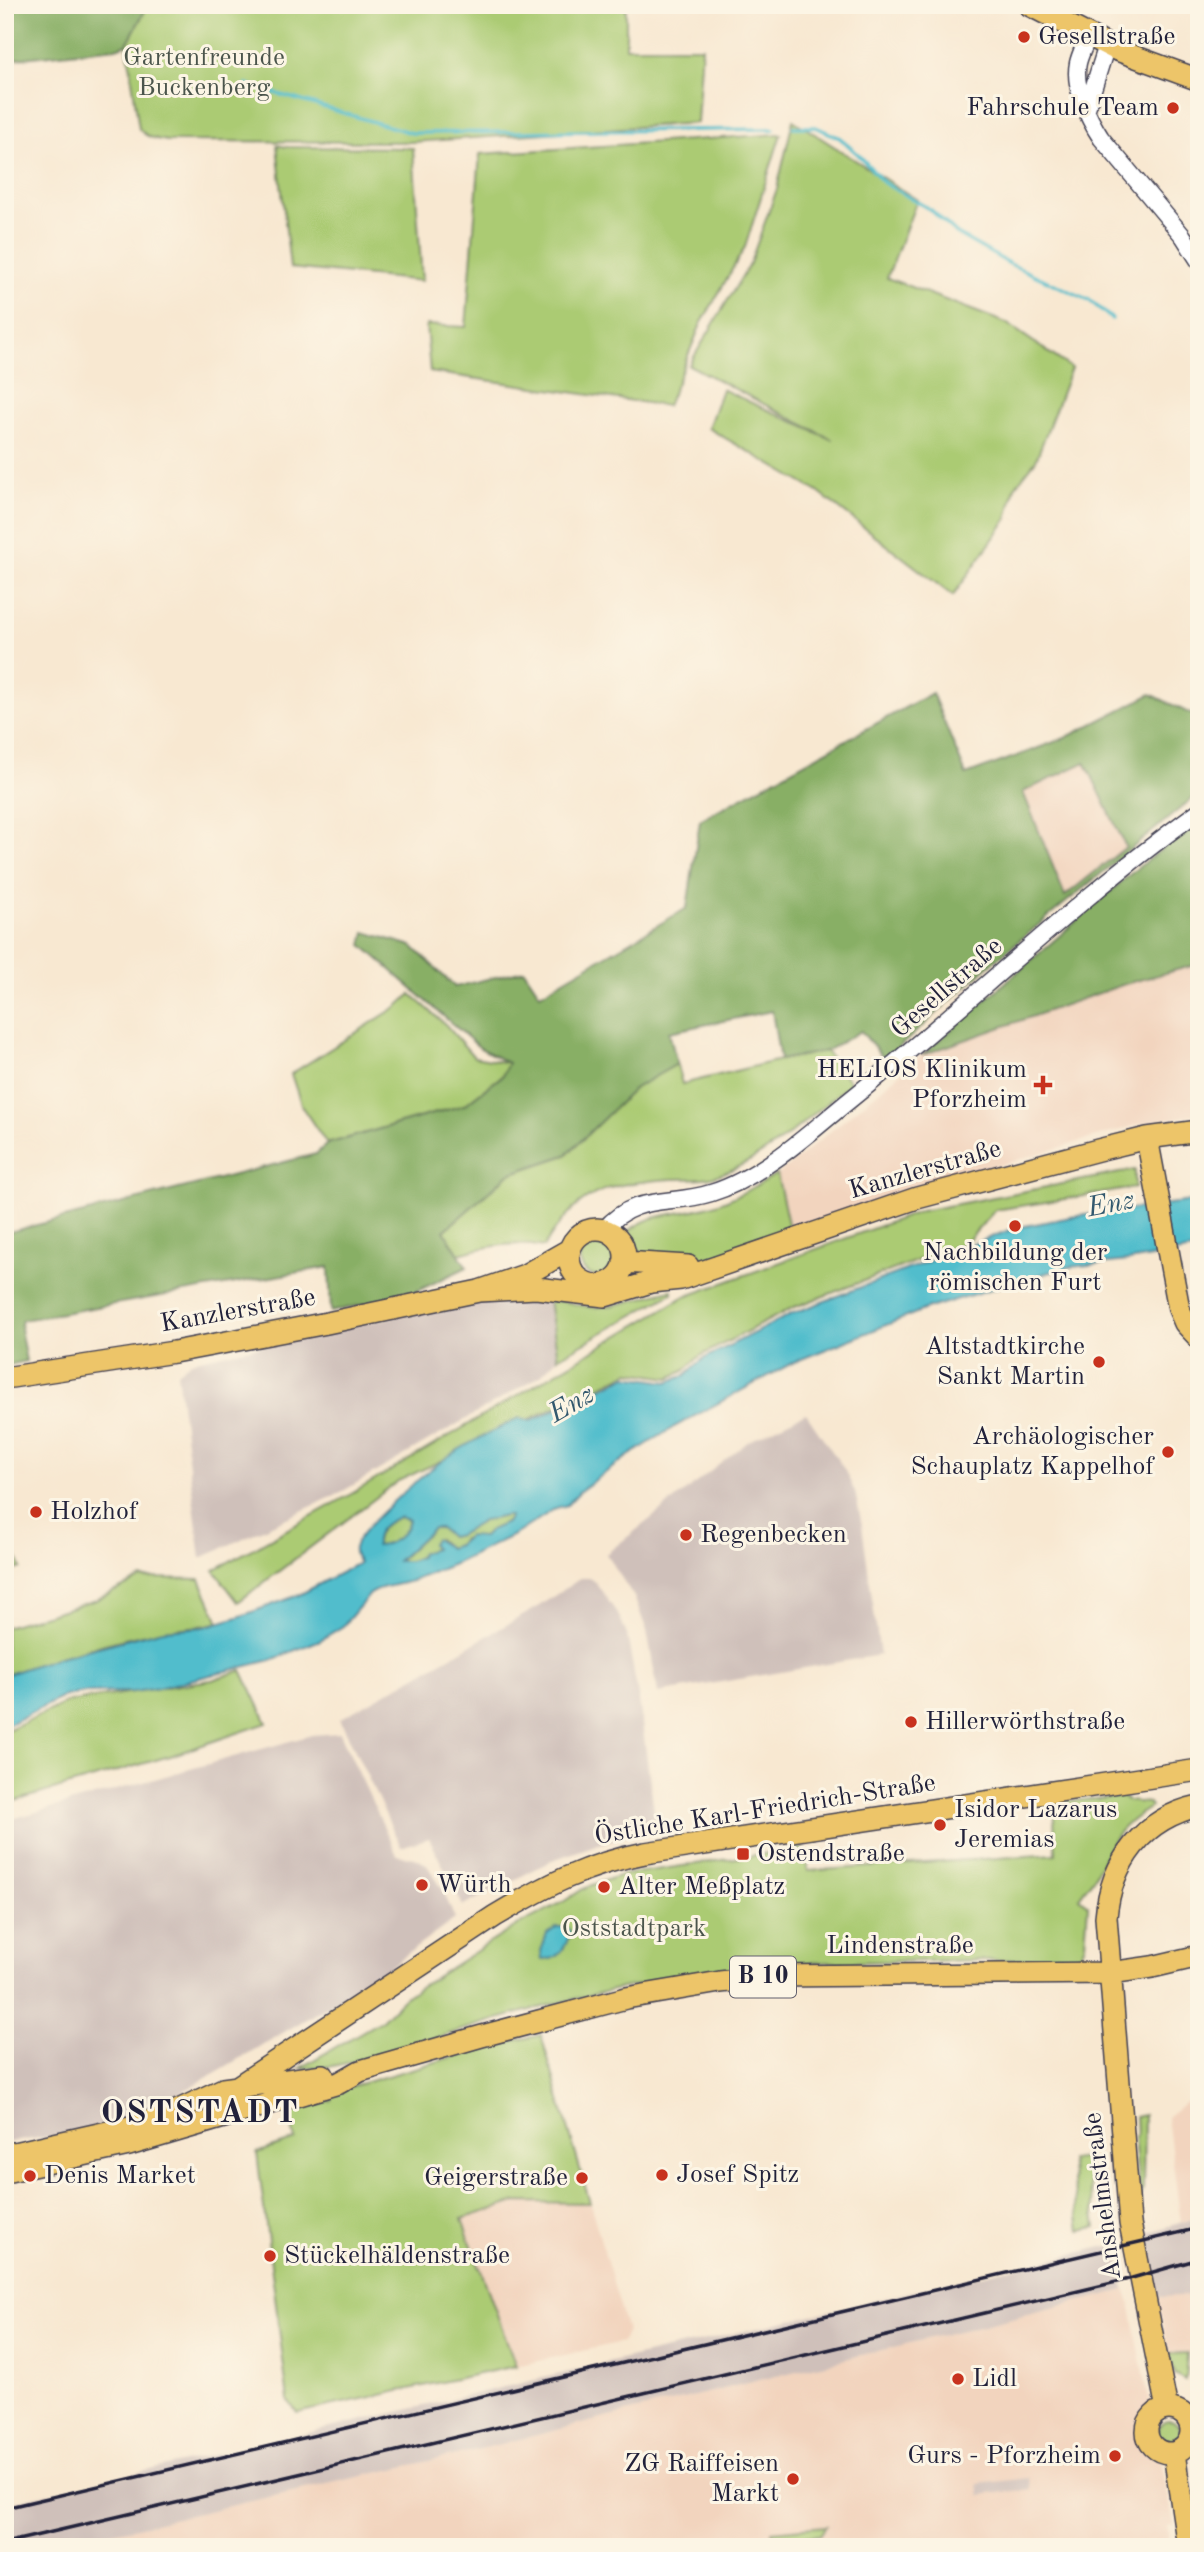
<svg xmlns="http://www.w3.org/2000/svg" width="1204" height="2552" font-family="'Old Standard TT',serif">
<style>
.built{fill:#f2d4be}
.industrial{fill:#cfc0ba}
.green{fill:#abcb73;stroke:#667657;stroke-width:2}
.forest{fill:#88af65;stroke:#556850;stroke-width:2;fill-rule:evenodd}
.water{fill:#51bdcc;stroke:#3a7084;stroke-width:2;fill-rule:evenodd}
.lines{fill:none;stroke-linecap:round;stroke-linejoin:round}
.stream{stroke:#51bdcc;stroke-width:3.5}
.minor-casing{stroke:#424052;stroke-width:19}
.major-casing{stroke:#424052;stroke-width:24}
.minor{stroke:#fff;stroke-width:16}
.major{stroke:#edc569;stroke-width:21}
.rail{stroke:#22223b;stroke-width:3.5}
.poi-dot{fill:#c8321e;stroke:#fcf5e5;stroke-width:2.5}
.labels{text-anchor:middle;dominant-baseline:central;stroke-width:6;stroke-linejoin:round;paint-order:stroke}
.shield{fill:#fcf5e5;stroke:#63616e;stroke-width:2}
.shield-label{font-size:24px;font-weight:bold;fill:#22223b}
.poi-label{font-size:26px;fill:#22223b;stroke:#fcf5e5;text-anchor:start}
.park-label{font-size:26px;fill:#4b554c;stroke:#fcf5e5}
.street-label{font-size:26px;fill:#22223b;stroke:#fcf5e5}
.water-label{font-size:28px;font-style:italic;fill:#32586e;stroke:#fcf5e5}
.district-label{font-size:33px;font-weight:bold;letter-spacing:2px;fill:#22223b;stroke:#fcf5e5}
</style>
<rect width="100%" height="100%" fill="#fcf5e5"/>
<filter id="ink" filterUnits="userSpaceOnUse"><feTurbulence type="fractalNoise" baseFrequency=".0143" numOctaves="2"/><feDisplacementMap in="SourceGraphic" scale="14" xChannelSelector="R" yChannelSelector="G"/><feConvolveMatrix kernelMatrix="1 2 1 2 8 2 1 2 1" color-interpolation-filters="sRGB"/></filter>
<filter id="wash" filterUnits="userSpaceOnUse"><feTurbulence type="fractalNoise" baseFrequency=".00686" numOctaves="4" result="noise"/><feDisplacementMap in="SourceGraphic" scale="28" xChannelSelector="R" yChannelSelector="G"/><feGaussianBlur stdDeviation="1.57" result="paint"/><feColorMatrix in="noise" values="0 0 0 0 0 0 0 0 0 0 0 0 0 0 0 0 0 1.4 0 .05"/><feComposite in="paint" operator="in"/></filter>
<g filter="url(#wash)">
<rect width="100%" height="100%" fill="#f8e8d1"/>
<path class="built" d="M1085,762L1127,847L1065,896L1023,791Z
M1199,964V1114L1144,1123L914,1190L792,1234L778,1175L922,1055L1125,984Z
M1199,2094V2217L1181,2222L1167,2117L1195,2095Z
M516,2202L590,2203L627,2331L622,2342L516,2366L462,2219Z
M1125,2290L1130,2303L1174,2525L1167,2526L1169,2547H48L456,2455Z
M1182,2294L1199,2295V2358L1187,2353L1168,2352L1157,2297Z"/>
<path class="industrial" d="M548,1291L558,1358L540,1376L338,1494L201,1558L177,1372L191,1361L468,1301Z
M806,1413L844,1469L855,1492L862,1525L880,1655L658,1693L647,1631L634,1597L606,1554L749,1441Z
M581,1578H589L596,1583L619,1616L627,1635L639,1701L656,1825L555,1859L463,1906L429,1838L401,1847L340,1719L533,1610Z
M340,1733L397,1855L415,1858L426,1864L442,1888L455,1919L369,1982L191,2087L106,2128L5,2143V1821L312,1735Z
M1199,2217V2295L1157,2297L1144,2234Z
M1116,2244L1125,2290L456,2455L48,2547H5V2504Z
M1030,2478L1031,2489L980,2495L978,2484Z"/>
<path class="green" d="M148,5H479L583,10L626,7V47H702L697,123L412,142L167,141C156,139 147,138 139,129L127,44Z
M793,120L917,200L887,278L1006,323L1071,368L1036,460L1015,487L1007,519L953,596L818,492L708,428L722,389L833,440L689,365L750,263L777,189Z
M781,134L745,247L701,324L667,406L430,372L426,325L466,327L480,154Z
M277,145L287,147L413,148L422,281L290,268Z
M411,994L446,1025L474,1057L509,1063L502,1076L464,1105L327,1144L302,1107L291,1074L398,1006Z
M826,1051L851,1083C811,1115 765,1161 715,1176C702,1180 686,1178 672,1179C608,1184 578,1189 544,1247C514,1241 488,1246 459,1254L444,1231L509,1174L566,1155L635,1088L677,1064L682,1084L780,1060Z
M1135,1170V1188L995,1210L967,1242L792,1308L700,1356L684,1371L669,1378L630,1372L398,1481L238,1602L214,1570L353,1493L682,1298L921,1211Z
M777,1174L791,1237C740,1251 677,1277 628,1246V1232C650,1212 679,1215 706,1207C732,1200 754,1187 777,1174Z
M580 1259a17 17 0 1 1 34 0a17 17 0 1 1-34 0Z
M672,1290V1293L558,1358L549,1301C565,1299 577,1306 592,1307C614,1309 650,1294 672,1290Z
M505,1516H510L506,1523L490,1530L483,1537L463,1539L458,1545L448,1548L438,1539L435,1549L422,1553L420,1557L410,1561L397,1562L433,1528H440L450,1537L459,1535L483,1521Z
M399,1517L409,1520C406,1535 391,1546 376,1546C375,1531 386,1522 399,1517Z
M5,1522L21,1568L5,1573Z
M142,1578L200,1579L219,1622C200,1628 180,1627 161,1631C108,1641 56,1658 5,1675V1627L96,1600Z
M242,1670L267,1723L173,1755L5,1804V1731L68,1702L212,1680Z
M1124,1797L1128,1801L1149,1803L1151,1807C1116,1828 1113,1840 1095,1875C1091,1883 1084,1890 1079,1898L1088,1905L1085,1945L1081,1954L1070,1959L776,1963C693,1973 612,1988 531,2010C481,2023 433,2040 383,2053C356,2061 328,2070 300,2068L382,2020L406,1996L516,1926L563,1902L586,1887L622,1875L803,1848L808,1871L1056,1854L1053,1802Z
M541,2035L590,2203L516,2202L462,2219L516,2366L297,2413L288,2400L257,2153L295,2140L289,2112L332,2100L329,2093L487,2047Z
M1144,2115L1143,2188L1140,2202L1134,2136L1136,2135L1135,2117Z
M1086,2158L1096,2227L1080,2230L1070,2160Z
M1187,2353V2356L1185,2380L1174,2374L1169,2354Z
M1157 2432a12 12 0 1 1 24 0a12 12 0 1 1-24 0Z
M826,2526L820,2535L773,2540L772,2531Z"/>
<path class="forest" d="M5,5H148L127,44L116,48L5,60Z
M932,693L966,775L1065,738L1151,694L1199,718V793L986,968L885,1060L861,1031L826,1051L780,1060L772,1011L669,1032L677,1064L635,1088L566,1155L509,1174L444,1231L467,1267L413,1293L331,1312L329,1267L22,1320L20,1328L26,1361L5,1366V1233L316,1154L327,1144L464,1105L502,1076L508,1063L480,1048L362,945L365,932L412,946L455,987L524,970L540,994L687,908L700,820ZM1085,762L1126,847L1065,896L1023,792Z
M1199,820V964L1125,984L922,1055L1135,870Z"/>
<path class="water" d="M1199,1200V1249L1128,1261L1069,1267L1017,1281L926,1309L794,1362L674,1427L627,1457L580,1491L567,1505L556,1508L516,1534L456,1563L412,1581L381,1588L370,1594L343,1626L320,1640L271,1660L158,1688L134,1692L83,1693L65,1696L5,1726V1675L56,1658L163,1630L204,1627L238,1617L299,1595L359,1563C356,1558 353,1554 354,1548C358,1528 433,1466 452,1454C473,1440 497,1430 519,1418L531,1421L627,1376L667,1382L684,1376L703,1359L791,1314L1015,1228L1071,1217ZM505,1516H510L506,1523L490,1530L483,1537L468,1536L458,1545L449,1548L435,1539L431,1544L435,1549L421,1553L420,1557L410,1561H397L433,1528H440L450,1537L459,1535L483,1521ZM399,1517L409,1520C406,1535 391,1545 376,1546C374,1531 386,1522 399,1517Z
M557,1927H566L570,1931C567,1946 559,1961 542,1960L541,1951L547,1934Z"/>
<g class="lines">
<path class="stream" d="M247,85L412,133L774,129
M793,127H816L840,138L859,155L884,183L931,210L957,234L1010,264L1089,300L1112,319"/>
</g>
</g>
<g filter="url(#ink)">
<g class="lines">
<defs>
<path id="minor" d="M1088,36C1085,45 1080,54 1078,63C1073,87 1088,118 1101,138L1183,236L1199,261
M1087,108L1107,45
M604,1230C634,1193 670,1206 711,1193C734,1186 756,1173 776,1159C802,1141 826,1119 851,1099C968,1005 1076,899 1199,811"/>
<path id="major" d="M1029,5L1117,50L1199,80
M1147,1138L1179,1309L1185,1323L1199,1338
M569 1257a28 28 0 1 1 56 0a28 28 0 1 1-56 0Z
M624,1262L688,1266
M479,1291L536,1288L605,1296L651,1282L681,1279L917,1198L1098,1150L1147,1138L1199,1131
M5,1378L174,1352L327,1323L479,1291L525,1275L569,1250
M212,2119L231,2102L237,2087L495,1916C545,1886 587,1864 645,1853L1199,1770
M5,2155L130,2127L170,2114L223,2089L323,2075
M5,2172L129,2145L339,2083L360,2071L482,2036L626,1998L720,1982L775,1976L1110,1973L1152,1967L1199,1956
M1167,2409L1130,2223L1106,1917C1111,1862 1143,1818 1199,1806
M1147 2431a22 22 0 1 1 44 0a22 22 0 1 1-44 0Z
M1174,2453L1188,2547"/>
</defs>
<use href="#minor" class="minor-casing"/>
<use href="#major" class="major-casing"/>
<use href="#minor" class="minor"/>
<use href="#major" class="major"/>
<path class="rail" d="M5,2508L1199,2228
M5,2543L1125,2280L1199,2259"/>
</g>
</g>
<g class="poi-dot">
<circle cx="1024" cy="37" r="7"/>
<circle cx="1173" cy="108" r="7"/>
<path d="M1039.5 1074.5h7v7h7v7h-7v7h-7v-7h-7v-7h7z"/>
<circle cx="1015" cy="1226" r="7"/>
<circle cx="1099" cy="1362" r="7"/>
<circle cx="1168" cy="1452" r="7"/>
<circle cx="36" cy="1512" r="7"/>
<circle cx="686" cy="1535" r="7"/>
<circle cx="911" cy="1722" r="7"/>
<circle cx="940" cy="1825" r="7"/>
<rect x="736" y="1847" width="14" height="14" rx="3.5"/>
<circle cx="422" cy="1885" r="7"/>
<circle cx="604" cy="1887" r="7"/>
<circle cx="662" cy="2175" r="7"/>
<circle cx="30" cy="2176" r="7"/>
<circle cx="582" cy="2178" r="7"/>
<circle cx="270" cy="2256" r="7"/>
<circle cx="958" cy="2379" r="7"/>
<circle cx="1115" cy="2456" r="7"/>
<circle cx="793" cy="2479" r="7"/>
</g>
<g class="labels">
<rect class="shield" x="730" y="1956.5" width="66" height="41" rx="5"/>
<g class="shield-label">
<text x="763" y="1977">B 10</text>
</g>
<g class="poi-label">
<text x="1038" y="37">Gesellstraße</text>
<text x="1159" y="108" text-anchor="end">Fahrschule Team</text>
<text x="1027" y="1070" text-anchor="end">HELIOS Klinikum<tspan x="1027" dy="30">Pforzheim</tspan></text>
<text x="1015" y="1253" text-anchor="middle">Nachbildung der<tspan x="1015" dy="30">römischen Furt</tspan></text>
<text x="1085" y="1347" text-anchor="end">Altstadtkirche<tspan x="1085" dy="30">Sankt Martin</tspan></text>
<text x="1154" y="1437" text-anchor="end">Archäologischer<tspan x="1154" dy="30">Schauplatz Kappelhof</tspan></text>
<text x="50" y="1512">Holzhof</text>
<text x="700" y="1535">Regenbecken</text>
<text x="925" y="1722">Hillerwörthstraße</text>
<text x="954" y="1810">Isidor Lazarus<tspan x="954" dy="30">Jeremias</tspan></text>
<text x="757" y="1854">Ostendstraße</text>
<text x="436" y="1885">Würth</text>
<text x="618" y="1887">Alter Meßplatz</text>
<text x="676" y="2175">Josef Spitz</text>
<text x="44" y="2176">Denis Market</text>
<text x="568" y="2178" text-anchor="end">Geigerstraße</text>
<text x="284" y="2256">Stückelhäldenstraße</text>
<text x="972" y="2379">Lidl</text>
<text x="1101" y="2456" text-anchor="end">Gurs - Pforzheim</text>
<text x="779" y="2464" text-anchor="end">ZG Raiffeisen<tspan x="779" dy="30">Markt</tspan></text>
</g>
<g class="park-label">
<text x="204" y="58">Gartenfreunde<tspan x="204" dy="30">Buckenberg</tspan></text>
<text x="634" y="1929">Oststadtpark</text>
</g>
<g class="street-label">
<text transform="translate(947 988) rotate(-41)">Gesellstraße</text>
<text transform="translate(925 1170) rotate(-16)">Kanzlerstraße</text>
<text transform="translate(238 1311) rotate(-10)">Kanzlerstraße</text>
<text transform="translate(765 1810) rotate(-9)">Östliche Karl-Friedrich-Straße</text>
<text x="900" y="1946">Lindenstraße</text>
<text transform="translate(1103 2196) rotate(-97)">Anshelmstraße</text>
</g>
<g class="water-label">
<text transform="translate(1111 1205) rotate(-11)">Enz</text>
<text transform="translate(572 1405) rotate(-30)">Enz</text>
</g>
<g class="district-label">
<text x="200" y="2113">OSTSTADT</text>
</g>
</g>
<rect width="1204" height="2552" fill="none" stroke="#fcf5e5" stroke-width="28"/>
</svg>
